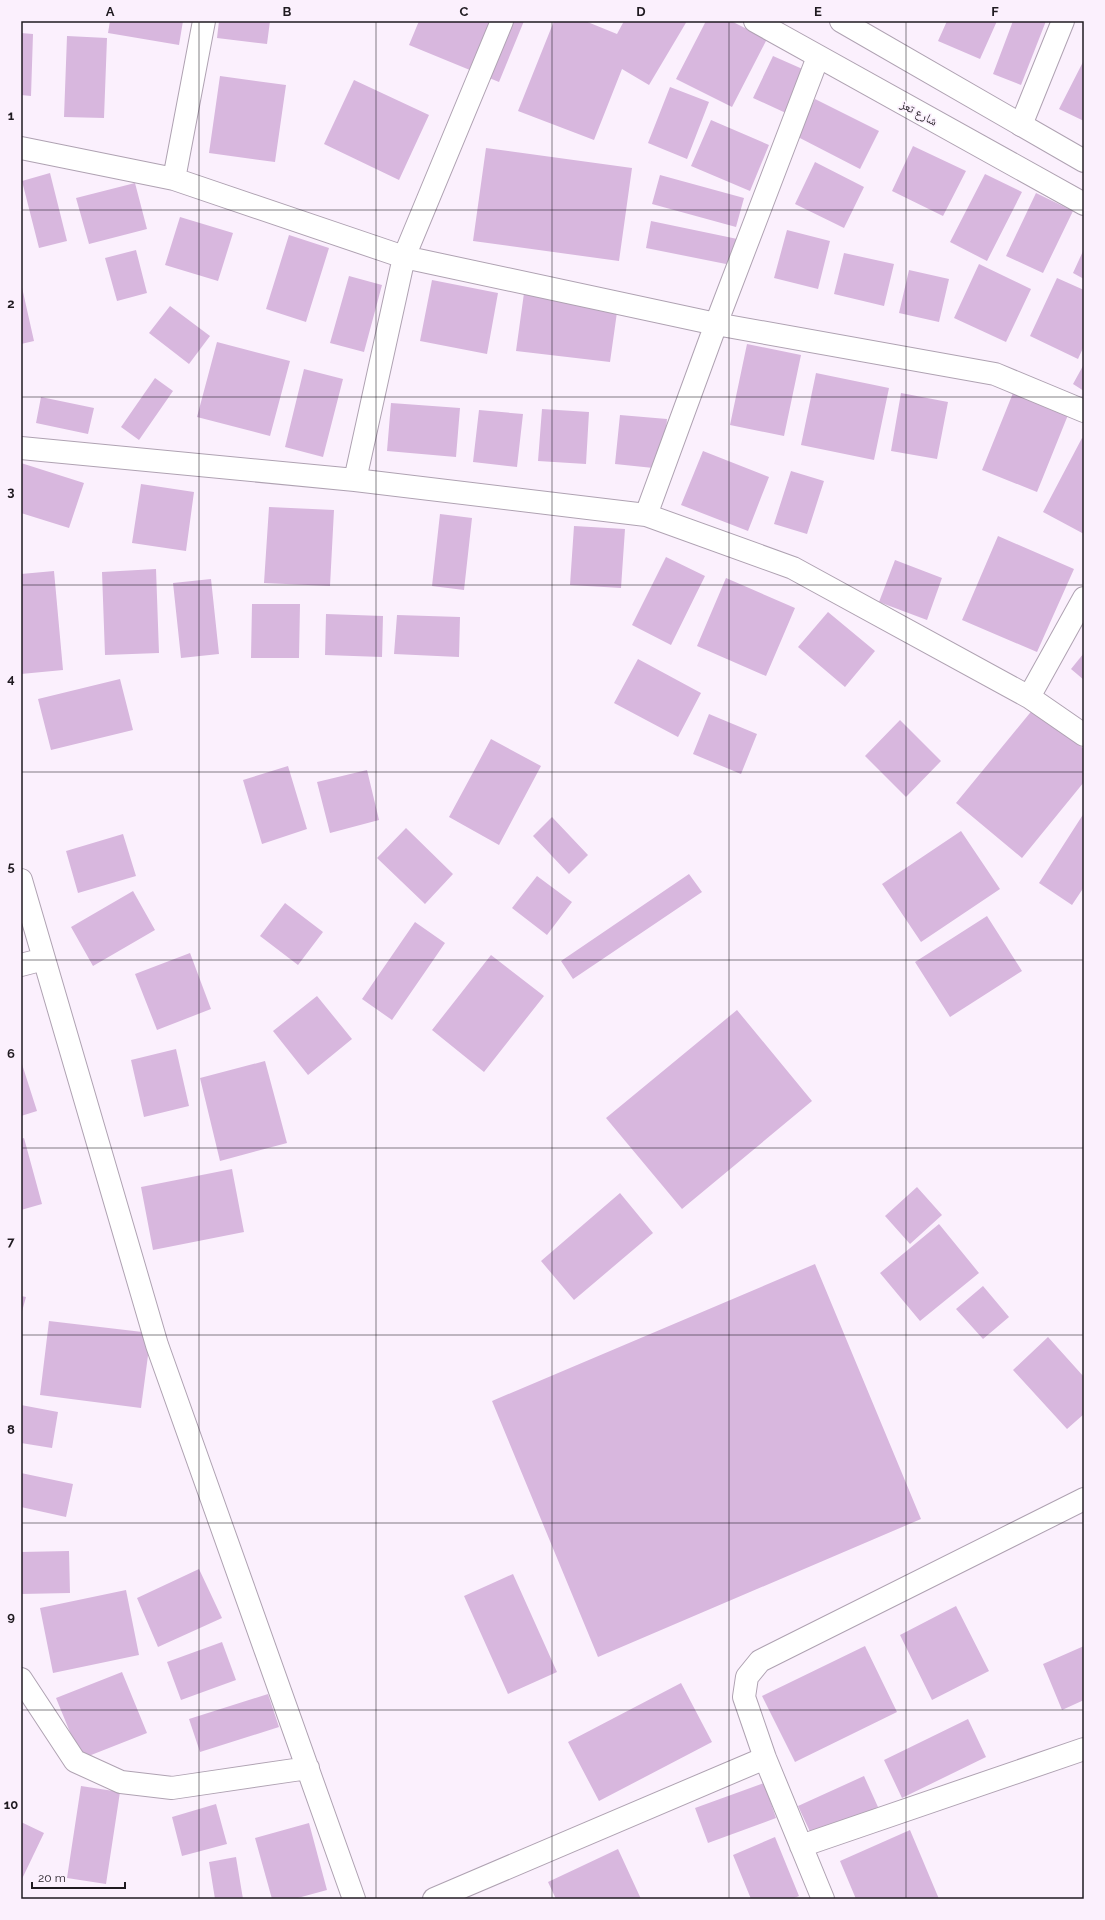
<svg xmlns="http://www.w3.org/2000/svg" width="1105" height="1920" font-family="Raleway,'Noto Naskh Arabic',sans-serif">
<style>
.building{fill:#d8b7de}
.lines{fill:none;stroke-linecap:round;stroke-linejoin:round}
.minor-casing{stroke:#afa2b2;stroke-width:24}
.primary-casing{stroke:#afa2b2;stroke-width:24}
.minor{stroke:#fff;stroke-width:22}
.primary{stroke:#fff;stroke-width:22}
.grid{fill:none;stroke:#1f1a20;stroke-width:1;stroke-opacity:0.55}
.labels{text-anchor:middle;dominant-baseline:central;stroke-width:3.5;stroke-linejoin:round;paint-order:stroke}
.street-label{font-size:12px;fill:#1f1a20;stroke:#fbf0fd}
.neatline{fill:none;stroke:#1f1a20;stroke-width:1.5}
.grid-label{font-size:13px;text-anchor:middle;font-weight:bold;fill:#1f1a20}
</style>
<rect width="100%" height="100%" fill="#fbf0fd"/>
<path class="building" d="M110,21H183L179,45L108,33Z
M219,21H270L267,44L217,38Z
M419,21H524L499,82L409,45Z
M554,21H585L617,34L624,21H687L649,85L622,69L594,140L518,111Z
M706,21H731L767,39L732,107L676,79Z
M947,21H997L980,59L938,41Z
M1013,21H1046L1021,85L993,74Z
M21,33L33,34L31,96L21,95Z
M67,36L107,38L104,118L64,117Z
M773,56L807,71L788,114L753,98Z
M1084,60V121L1059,109Z
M220,76L286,85L275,162L209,153Z
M354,80L429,115L399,180L324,144Z
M670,87L709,102L687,159L648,143Z
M815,99L879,131L860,169L796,136Z
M711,120L769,145L750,191L691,166Z
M913,146L966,171L943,216L892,191Z
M486,148L632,168L619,261L473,241Z
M815,162L864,187L844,228L795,204Z
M50,173L67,241L39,248L22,181Z
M985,174L1022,192L987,261L950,242Z
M660,175L744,198L736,227L652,204Z
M135,183L147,229L89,244L76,198Z
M1036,193L1073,211L1043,273L1006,256Z
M180,217L233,233L218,281L165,265Z
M651,221L747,241L741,267L646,248Z
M787,230L830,241L818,289L774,278Z
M289,235L329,248L306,322L266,309Z
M1084,249V279L1073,273Z
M136,250L147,293L117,301L105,258Z
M844,253L894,264L884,306L834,294Z
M979,264L1031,289L1006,342L954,318Z
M909,270L949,279L939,322L899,313Z
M349,276L382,285L364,352L330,343Z
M1057,278L1084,290V346L1078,359L1030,336Z
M432,280L498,293L487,354L420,341Z
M21,283L34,341L21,344Z
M524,293L618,305L610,362L516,351Z
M170,306L210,336L189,364L149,333Z
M217,342L290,361L270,436L197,417Z
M747,344L801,355L784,436L730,425Z
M1084,364V391L1073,384Z
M304,369L343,379L323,457L285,447Z
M816,373L889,388L874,460L801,445Z
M155,378L173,391L139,440L121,427Z
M901,393L948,402L937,459L891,451Z
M1013,393L1068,415L1037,492L982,470Z
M41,397L94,408L88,434L36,423Z
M391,403L460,408L456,457L387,451Z
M542,409L589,412L586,464L538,461Z
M479,410L523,414L517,467L473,462Z
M620,415L667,419L663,469L615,464Z
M1082,438L1084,439V534L1043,512Z
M703,451L769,477L748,531L681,505Z
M21,463L84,483L69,528L21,513Z
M791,471L824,481L807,534L774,524Z
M141,484L194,492L186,551L132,543Z
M269,507L334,510L330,586L264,583Z
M440,514L472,518L464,590L432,586Z
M574,526L625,529L621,588L570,585Z
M998,536L1074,569L1037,652L962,620Z
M666,557L705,576L671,645L632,625Z
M895,560L942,578L927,620L879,602Z
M156,569L159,653L105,655L102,572Z
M54,571L63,670L21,674V574Z
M726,578L795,608L766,676L697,646Z
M211,579L219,654L181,658L173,583Z
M252,604H300L299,658H251Z
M828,612L875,651L845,687L798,647Z
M326,614L383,616L382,657L325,655Z
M397,615L460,617L459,657L394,654Z
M1084,653V680L1071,669Z
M638,659L701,693L678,737L614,703Z
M120,679L133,730L51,750L38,699Z
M1034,708L1084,749V782L1022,858L956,803Z
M709,714L757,734L741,774L693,754Z
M900,720L941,761L906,797L865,756Z
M491,739L541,766L499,845L449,817Z
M288,766L307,829L262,844L243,780Z
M367,770L379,820L330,833L317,782Z
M1084,813V887L1072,905L1039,883Z
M552,817L588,855L569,874L533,836Z
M406,828L453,874L425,904L377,858Z
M961,831L1000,889L921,942L882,884Z
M123,834L136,876L78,893L66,851Z
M689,874L702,892L573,979L561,961Z
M537,876L572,902L547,935L512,908Z
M133,891L155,930L93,966L71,927Z
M285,903L323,932L298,965L260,936Z
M987,916L1022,971L950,1017L915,962Z
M415,922L445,943L392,1020L362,999Z
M190,953L211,1009L157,1030L135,974Z
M491,955L544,996L484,1072L432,1030Z
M317,996L352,1039L308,1075L273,1031Z
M737,1010L812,1101L682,1209L606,1118Z
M176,1049L189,1106L144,1117L131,1060Z
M21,1061L37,1111L21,1116Z
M265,1061L287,1143L220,1161L200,1078Z
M24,1138L42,1204L21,1210V1139Z
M232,1169L244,1232L153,1250L141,1187Z
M917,1187L942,1215L910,1244L885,1216Z
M620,1193L653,1233L574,1300L541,1261Z
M939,1224L979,1273L920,1321L880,1273Z
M815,1264L921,1519L598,1657L492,1401Z
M983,1286L1009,1317L983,1339L956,1309Z
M21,1296L26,1297L21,1315Z
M49,1321L151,1333L141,1408L40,1395Z
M1048,1337L1084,1377V1414L1067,1429L1013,1370Z
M21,1405L58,1412L52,1448L21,1443Z
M21,1473L73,1484L66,1517L21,1507Z
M69,1551L70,1593L21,1594V1552Z
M199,1569L222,1618L158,1647L137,1598Z
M513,1574L557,1672L508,1694L464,1596Z
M126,1590L139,1655L53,1673L40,1608Z
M956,1606L989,1671L932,1700L900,1635Z
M222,1642L236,1680L181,1700L167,1662Z
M865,1646L897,1712L795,1762L762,1696Z
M1084,1646V1700L1062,1710L1043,1664Z
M122,1672L147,1733L81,1759L56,1698Z
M681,1683L712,1742L599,1801L568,1742Z
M268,1694L279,1727L200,1752L189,1719Z
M968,1719L986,1757L902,1798L884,1760Z
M864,1776L878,1807L813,1838L798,1806Z
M764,1783L776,1818L708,1843L695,1808Z
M81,1786L120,1792L106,1884L67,1878Z
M216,1804L227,1844L182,1856L172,1817Z
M21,1822L44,1833L21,1881Z
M309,1823L327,1890L294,1899H272L255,1838Z
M910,1830L939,1899H856L840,1861Z
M775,1837L799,1896L792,1899H751L733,1855Z
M618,1849L641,1899H556L548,1882Z
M236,1857L243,1899H215L209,1862Z"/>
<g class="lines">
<defs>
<path id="minor" d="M1021,125L1063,21
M21,148L174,179L404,257L716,324L995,374L1084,411
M174,179L204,21
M21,448L355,480L646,515L793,568L1029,697L1084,735
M355,480L404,257L502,21
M646,515L716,324L818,57
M1029,697L1084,598
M21,880L157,1345L354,1899
M21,965L44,959
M21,1679L75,1761L121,1782L172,1788L308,1768
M801,1846L1084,1749
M434,1899L765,1758
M823,1899L765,1758L744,1697L747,1677L760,1661L1084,1499"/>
<path id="primary" d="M755,21L1084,204
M841,21L1084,161"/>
</defs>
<use href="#minor" class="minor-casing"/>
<use href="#primary" class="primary-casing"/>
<use href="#minor" class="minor"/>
<use href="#primary" class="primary"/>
</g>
<path class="grid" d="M199,21V1899M376,21V1899M552,21V1899M729,21V1899M906,21V1899M21,210H1084M21,397H1084M21,585H1084M21,772H1084M21,960H1084M21,1148H1084M21,1335H1084M21,1523H1084M21,1710H1084"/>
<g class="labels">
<g class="street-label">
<text transform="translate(919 113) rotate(29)">شارع تعز</text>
</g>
</g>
<rect width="1105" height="1920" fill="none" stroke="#fbf0fd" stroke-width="44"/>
<path d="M32 1882v6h93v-6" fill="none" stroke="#1f1a20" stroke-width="2"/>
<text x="38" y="1882" font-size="12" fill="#1f1a20" stroke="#fbf0fd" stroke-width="3" paint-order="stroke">20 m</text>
<rect x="22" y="22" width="1061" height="1876" class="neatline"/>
<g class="grid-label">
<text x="110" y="16">A</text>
<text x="287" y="16">B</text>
<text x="464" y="16">C</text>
<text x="641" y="16">D</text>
<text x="818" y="16">E</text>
<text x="995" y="16">F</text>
<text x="11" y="120">1</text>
<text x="11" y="308">2</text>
<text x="11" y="496">3</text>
<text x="11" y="683">4</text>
<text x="11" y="871">5</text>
<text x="11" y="1058">6</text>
<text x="11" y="1246">7</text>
<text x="11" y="1434">8</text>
<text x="11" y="1621">9</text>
<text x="11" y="1809">10</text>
</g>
</svg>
